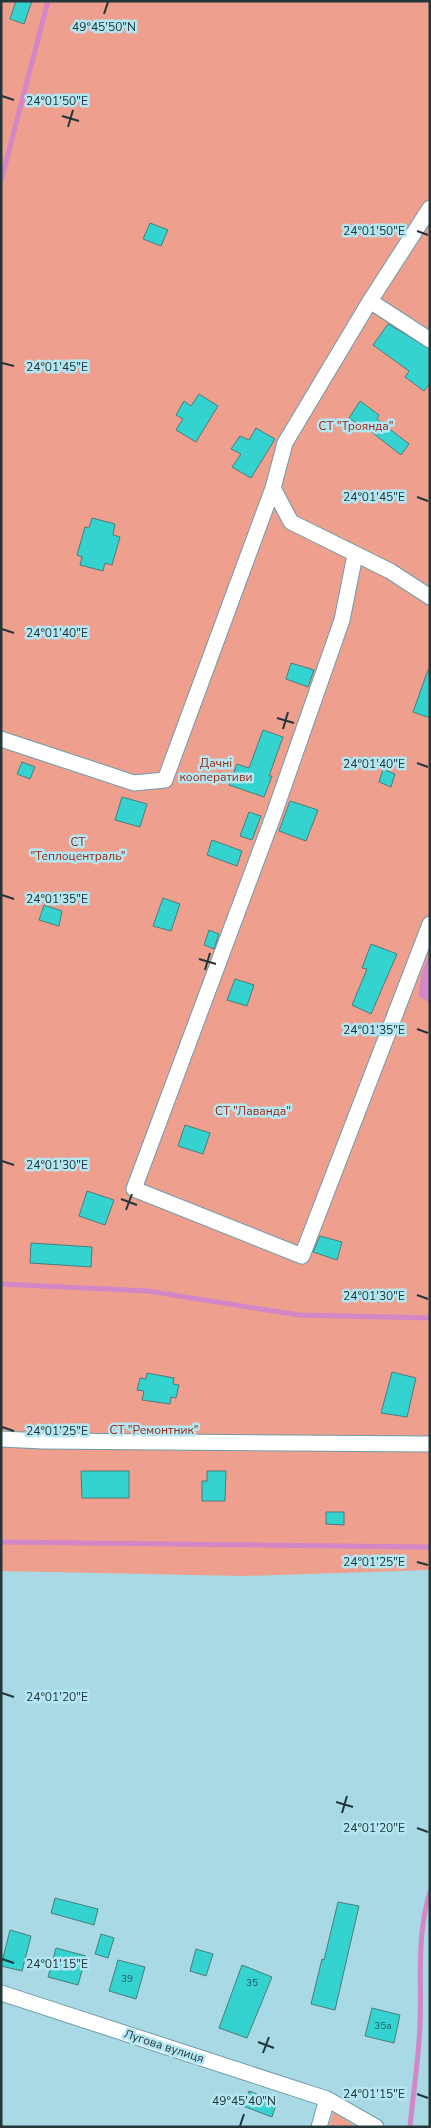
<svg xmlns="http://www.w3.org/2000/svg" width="431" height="2128" font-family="'Nunito Sans',sans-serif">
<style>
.green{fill:#ee9f8d}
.water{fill:#d387c7}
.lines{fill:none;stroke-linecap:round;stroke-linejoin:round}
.stream{stroke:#d387c7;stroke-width:5}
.building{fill:#34d3d0;stroke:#4c7d7b}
.street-casing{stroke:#6d9da8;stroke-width:17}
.street{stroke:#fff;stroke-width:15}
.ticks{fill:none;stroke:#23373b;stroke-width:2}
.labels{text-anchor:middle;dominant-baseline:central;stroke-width:5;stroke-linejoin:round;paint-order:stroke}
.number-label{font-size:10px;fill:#275e60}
.park-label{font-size:12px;fill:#9b2812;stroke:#b5e7f2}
.street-label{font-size:12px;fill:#23373b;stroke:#b5e7f2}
.ticks-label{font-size:12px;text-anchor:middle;fill:#23373b;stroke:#b5e7f2;stroke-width:5;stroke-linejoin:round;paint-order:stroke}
</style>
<rect width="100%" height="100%" fill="#a8d9e4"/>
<path class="green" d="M1,1H430V1570L243,1576L1,1571Z
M333,2112L357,2127H329Z"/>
<path class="water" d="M430,951V1003L418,996L421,976Z"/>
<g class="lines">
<path class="stream" d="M1,181L48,1
M1,1284L148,1291L299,1315L430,1318
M1,1542L430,1547
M410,2127C413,2093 419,2058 420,2024C422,1978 416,1937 430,1892"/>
</g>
<path class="building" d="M16,1H32L24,24L10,19Z
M150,223L168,230L161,246L143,239Z
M388,324L430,349V383L424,391L405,377L409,371L373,345Z
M199,394L218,406L196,442L176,430L183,419L176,415L184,401L191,406Z
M360,401L379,415L377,419L409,444L401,455L369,430L368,431L349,418Z
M256,428L275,439L251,478L232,467L241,454L231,449L240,436L249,440Z
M92,518L115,524L113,535L120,537L112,565L105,563L103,571L80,565L82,557L77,555L85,527L89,528Z
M291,663L314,670L308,687L286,679Z
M428,670H430V718L413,712Z
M263,730L283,737L269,776H272L264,797L229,785L237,764L249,768Z
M22,762L35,767L30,779L17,774Z
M383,769L395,774L391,787L379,782Z
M122,797L147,804L140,827L115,820Z
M290,801L318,810L306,841L279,831Z
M249,812L261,816L252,840L240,836Z
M212,840L242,851L237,866L207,855Z
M163,898L180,904L171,931L153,926Z
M44,905L62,911L59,926L39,920Z
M209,930L219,934L214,949L204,945Z
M371,944L397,954L371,1014L352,1005L367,969L362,968Z
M235,979L254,985L247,1006L227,1000Z
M185,1125L210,1133L203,1154L178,1146Z
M87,1191L114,1200L105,1225L79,1216Z
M320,1236L342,1242L337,1260L313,1252Z
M31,1243L92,1247L91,1267L30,1263Z
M392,1372L416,1378L407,1417L381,1413Z
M147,1373L174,1378L173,1384L179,1385L176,1398L171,1397L170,1404L142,1400L144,1391L137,1390L140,1378L146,1379Z
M81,1471H129V1498H82Z
M207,1471H226L225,1501H202V1481H207Z
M326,1512H344V1525L326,1524Z
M55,1898L98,1909L94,1925L51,1913Z
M338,1902L359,1906L335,2010L311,2004L322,1959L324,1960Z
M10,1930L31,1936L22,1971L1,1966Z
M101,1934L114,1938L108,1958L95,1954Z
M56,1948L86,1956L78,1985L48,1977Z
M196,1949L213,1954L206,1976L190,1971Z
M118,1960L145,1967L136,1999L109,1991Z
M242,1965L272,1977L247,2038L219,2028Z
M372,2008L400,2015L394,2043L365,2036Z
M249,2091L277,2102L272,2117L243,2106Z"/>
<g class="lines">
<defs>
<path id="street" d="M430,208L370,301L285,443L273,488L291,522L390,571L430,597
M370,301L430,340
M355,555L342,620L274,814L134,1189L302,1256L430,924
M1,739L134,783L165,780L273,488
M1,1439L43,1441L430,1444
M1,1993L327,2099
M319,2127L327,2099L376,2127"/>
</defs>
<use href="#street" class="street-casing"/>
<use href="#street" class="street"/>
</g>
<path class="ticks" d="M104,14L108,2M2,96L14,100M62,116L79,121M68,127L73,110M417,231L428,235M2,363L14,366M417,497L428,501M2,629L14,633M277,718L294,723M283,729L288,712M417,763L428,767M2,895L14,899M199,959L216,964M205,970L210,953M417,1029L428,1033M2,1161L14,1165M121,1199L137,1205M126,1210L132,1194M417,1295L428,1299M2,1427L14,1431M417,1562L428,1565M2,1693L14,1697M336,1802L353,1807M342,1813L347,1796M417,1828L428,1832M2,1959L14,1963M258,2042L274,2048M263,2053L269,2037M417,2094L428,2098M240,2126L244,2114"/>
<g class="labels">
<g class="number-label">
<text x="127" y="1979">39</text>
<text x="252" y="1983">35</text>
<text x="383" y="2026">35а</text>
</g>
<g class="park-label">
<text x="356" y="426">СТ "Троянда"</text>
<text x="216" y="763">Дачні<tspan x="216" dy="14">кооперативи</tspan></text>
<text x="78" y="842">СТ<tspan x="78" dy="14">"Теплоцентраль"</tspan></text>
<text x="253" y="1111">СТ "Лаванда"</text>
<text x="154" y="1430">СТ "Ремонтник"</text>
</g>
<g class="street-label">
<text transform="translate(164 2046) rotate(18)">Лугова вулиця</text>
</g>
</g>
<g class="ticks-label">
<text x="104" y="31">49°45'50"N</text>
<text x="57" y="105">24°01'50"E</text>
<text x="374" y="235">24°01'50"E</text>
<text x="57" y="371">24°01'45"E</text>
<text x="374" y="501">24°01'45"E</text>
<text x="57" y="637">24°01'40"E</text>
<text x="374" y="768">24°01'40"E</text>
<text x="57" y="903">24°01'35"E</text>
<text x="374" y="1034">24°01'35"E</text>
<text x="57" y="1169">24°01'30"E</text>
<text x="374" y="1300">24°01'30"E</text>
<text x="57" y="1435">24°01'25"E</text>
<text x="374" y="1566">24°01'25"E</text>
<text x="57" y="1701">24°01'20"E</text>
<text x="374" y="1832">24°01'20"E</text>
<text x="57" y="1968">24°01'15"E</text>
<text x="374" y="2098">24°01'15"E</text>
<text x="244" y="2105">49°45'40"N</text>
</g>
<rect width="431" height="2128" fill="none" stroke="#23373b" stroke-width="5"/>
</svg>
